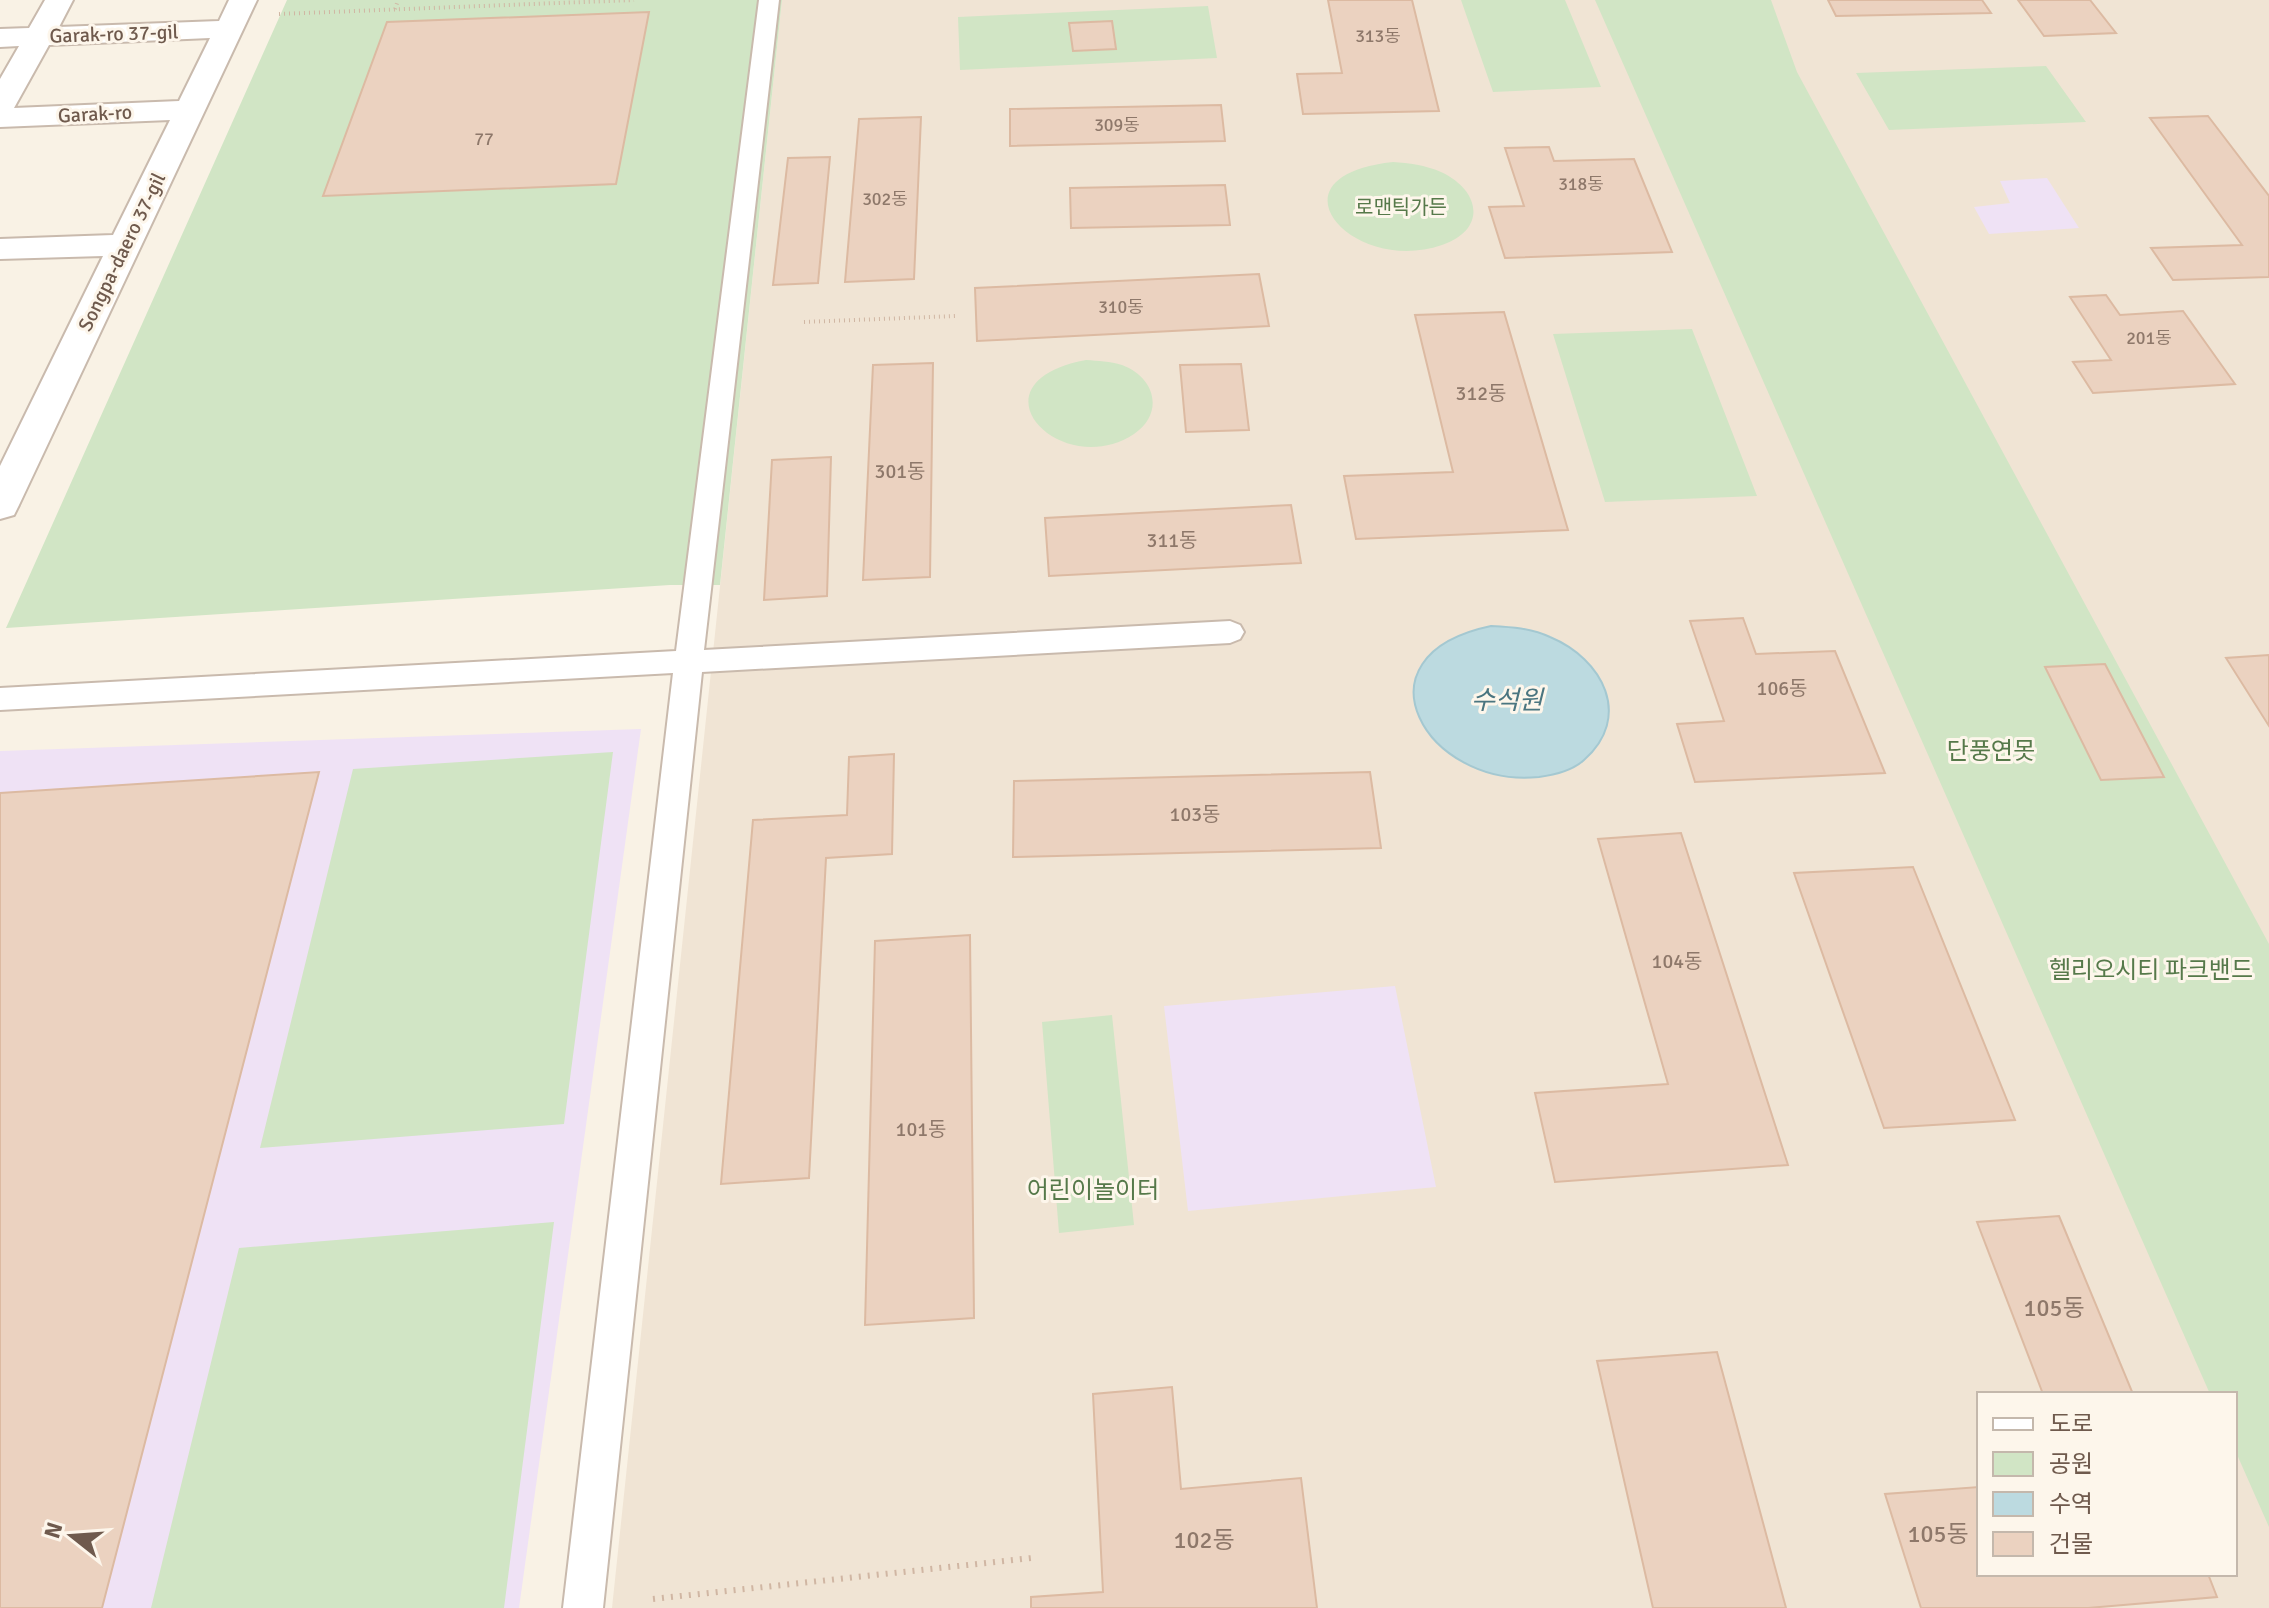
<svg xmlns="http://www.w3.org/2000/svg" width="2269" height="1608" font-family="Signika,'Noto Sans KR',sans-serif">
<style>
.residential{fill:#f0e4d4;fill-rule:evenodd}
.education{fill:#efe2f5}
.green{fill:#d1e5c5}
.water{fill:#bcdae0;stroke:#a4c8d1;stroke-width:2}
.building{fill:#ebd2c0;stroke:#dcbaa2;stroke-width:2}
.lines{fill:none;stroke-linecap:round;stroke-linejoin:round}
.lane-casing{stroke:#c9baad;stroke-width:4}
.street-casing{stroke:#c9baad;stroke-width:4}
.path-far1{stroke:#d0b6a3;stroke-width:4;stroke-dasharray:1 4;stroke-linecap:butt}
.path{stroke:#d0b6a3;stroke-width:6;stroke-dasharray:2 7;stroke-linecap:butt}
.lane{fill:#fff;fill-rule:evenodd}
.street{fill:#fff;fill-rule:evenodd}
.labels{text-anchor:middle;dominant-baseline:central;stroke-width:6;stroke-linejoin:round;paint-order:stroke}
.far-number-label{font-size:18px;fill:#8e786a}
.far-street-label{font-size:20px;fill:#6f5a4d;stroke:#fdf6eb}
.far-park-label{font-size:20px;fill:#56794a;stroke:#fdf6eb}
.number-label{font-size:20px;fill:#8e786a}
.park-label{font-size:24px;fill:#56794a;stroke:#fdf6eb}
.near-number-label{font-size:24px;fill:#8e786a}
.water-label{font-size:26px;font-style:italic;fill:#4a7580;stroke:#fdf6eb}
</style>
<rect width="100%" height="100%" fill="#f9f2e5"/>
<path class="residential" d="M782,0H2269V1608H612ZM1979,1394H2235V1574H1979Z"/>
<path class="education" d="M2047,178L2079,228L1989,234L1974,207L2010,203L2000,181Z
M641,729L519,1608H0V751Z
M1395,986L1436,1187L1188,1211L1164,1006Z"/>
<path class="green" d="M287,0H782L720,585H670L6,628Z
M1461,0H1565L1601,87L1493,92Z
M1595,0H1771L1797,72L2269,944V1527L2235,1450V1394H2210Z
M1208,6L1217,58L960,70L958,17Z
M2046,66L2086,122L1889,130L1856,73Z
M1393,162C1409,163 1425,165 1441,172C1480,190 1488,229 1442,245C1352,276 1263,176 1393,162Z
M1692,329L1757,496L1605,502L1553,334Z
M1086,360C1098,361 1110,361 1122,365C1155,377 1165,413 1134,434C1061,482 965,383 1086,360Z
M613,752L564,1124L260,1148L353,769Z
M1112,1015L1134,1225L1059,1233L1042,1022Z
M554,1222L504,1608H151L239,1248Z"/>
<path class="water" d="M1491,626C1511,627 1531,628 1550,637C1603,659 1633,717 1584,760C1572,771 1554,775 1539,777C1427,789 1348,656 1491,626Z"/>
<path class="building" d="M1328,0H1412L1439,111L1303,114L1297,74L1342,73Z
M1828,0H1982L1991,13L1836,16Z
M2018,0H2090L2116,33L2044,36Z
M649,12L616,184L323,196L387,22Z
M1112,21L1116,49L1073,51L1069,23Z
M1221,105L1225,141L1010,146V109Z
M2208,116L2269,196V277L2173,280L2151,248L2242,245L2150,118Z
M921,117L914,279L845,282L859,119Z
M1549,147L1554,161L1634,159L1672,252L1505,258L1489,207L1524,206L1505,148Z
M830,157L818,283L773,285L788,158Z
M1225,185L1230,225L1071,228L1070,188Z
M1259,274L1269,326L977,341L975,288Z
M2106,295L2120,315L2183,311L2235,384L2093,393L2073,362L2111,360L2070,297Z
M1504,312L1568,530L1356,539L1344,476L1453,472L1415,315Z
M933,363L930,577L863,580L873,365Z
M1241,364L1249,430L1186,432L1180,365Z
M831,457L827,596L764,600L772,460Z
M1291,505L1301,563L1049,576L1045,518Z
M1743,618L1756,654L1835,651L1885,773L1695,782L1677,724L1724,721L1690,621Z
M2269,655V726L2226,658Z
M2105,664L2164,777L2101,780L2045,667Z
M894,754L892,854L826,858L809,1178L721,1184L753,820L847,815L849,757Z
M319,772L102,1608H0V793Z
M1370,772L1381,848L1013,857L1014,781Z
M1681,833L1788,1165L1555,1182L1535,1093L1668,1084L1598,839Z
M1913,867L2015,1120L1884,1128L1794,873Z
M970,935L974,1318L865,1325L875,941Z
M2059,1216L2133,1394H2043L1977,1222Z
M1717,1352L1786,1608H1653L1597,1361Z
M1172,1387L1181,1489L1301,1478L1317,1608H1031V1597L1103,1592L1093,1394Z
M1979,1487V1574H2208L2217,1597L2088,1608H1921L1885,1494Z"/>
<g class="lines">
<defs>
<path id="lane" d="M759,0H779L704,650L1230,621L1240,625L1244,632L1240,639L1230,643L702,672L603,1608H563L673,673L0,710V688L676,651Z"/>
<path id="street" d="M45,0H73L59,27L219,21L229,0H257L19,505L14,515L0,519V466L103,256L0,259V239L113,235L170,120L0,127V79L19,46L0,47V29L29,28ZM210,38L179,101L14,108L49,45Z"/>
</defs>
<use href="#lane" class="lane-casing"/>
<use href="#street" class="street-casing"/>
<path class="path-far1" d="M395,9L398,0
M279,14L634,0
M804,322L955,316"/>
<path class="path" d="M653,1599L1032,1558"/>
<use href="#lane" class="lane"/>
<use href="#street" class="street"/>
</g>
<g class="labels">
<g class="far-number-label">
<text x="1378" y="36">313동</text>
<text x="1117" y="125">309동</text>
<text x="484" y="139">77</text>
<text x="1581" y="184">318동</text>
<text x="885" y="199">302동</text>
<text x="1121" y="307">310동</text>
<text x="2149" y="338">201동</text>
</g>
<g class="far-street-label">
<text transform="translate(114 34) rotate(-2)">Garak-ro 37-gil</text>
<text transform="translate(95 114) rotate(-3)">Garak-ro</text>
<text transform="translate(122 252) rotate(-64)">Songpa-daero 37-gil</text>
</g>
<g class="far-park-label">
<text x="1401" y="207">로맨틱가든</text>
</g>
<g class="number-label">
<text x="1481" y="393">312동</text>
<text x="900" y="471">301동</text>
<text x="1172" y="540">311동</text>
<text x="1782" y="688">106동</text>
<text x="1195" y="814">103동</text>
<text x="1677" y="961">104동</text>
<text x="921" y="1129">101동</text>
</g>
<g class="park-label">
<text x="1991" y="751">단풍연못</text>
<text x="2151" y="970">헬리오시티 파크밴드</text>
<text x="1093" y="1190">어린이놀이터</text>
</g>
<g class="near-number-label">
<text x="2054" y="1308">105동</text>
<text x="1938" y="1534">105동</text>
<text x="1204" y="1540">102동</text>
</g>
<g class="water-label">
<text x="1507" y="701">수석원</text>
</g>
</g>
<rect x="1977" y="1392" width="260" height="184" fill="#fdf6eb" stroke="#c4b8ac" stroke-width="2"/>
<rect x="1993" y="1418" width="40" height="12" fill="#ffffff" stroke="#c4b8ac" stroke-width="2"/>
<text x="2049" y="1432" font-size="24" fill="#6f5a4d">도로</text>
<rect x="1993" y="1452" width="40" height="24" fill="#d1e5c5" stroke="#c4b8ac" stroke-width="2"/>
<text x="2049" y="1472" font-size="24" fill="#6f5a4d">공원</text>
<rect x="1993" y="1492" width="40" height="24" fill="#bcdae0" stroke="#c4b8ac" stroke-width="2"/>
<text x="2049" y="1512" font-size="24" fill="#6f5a4d">수역</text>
<rect x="1993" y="1532" width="40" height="24" fill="#ebd2c0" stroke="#c4b8ac" stroke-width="2"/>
<text x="2049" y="1552" font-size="24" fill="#6f5a4d">건물</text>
<g transform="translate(72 1536) rotate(287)" stroke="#fdf6eb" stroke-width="6" paint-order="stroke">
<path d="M0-6L14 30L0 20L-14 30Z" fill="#6f5a4d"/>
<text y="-12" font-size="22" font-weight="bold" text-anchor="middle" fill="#6f5a4d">N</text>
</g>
</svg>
